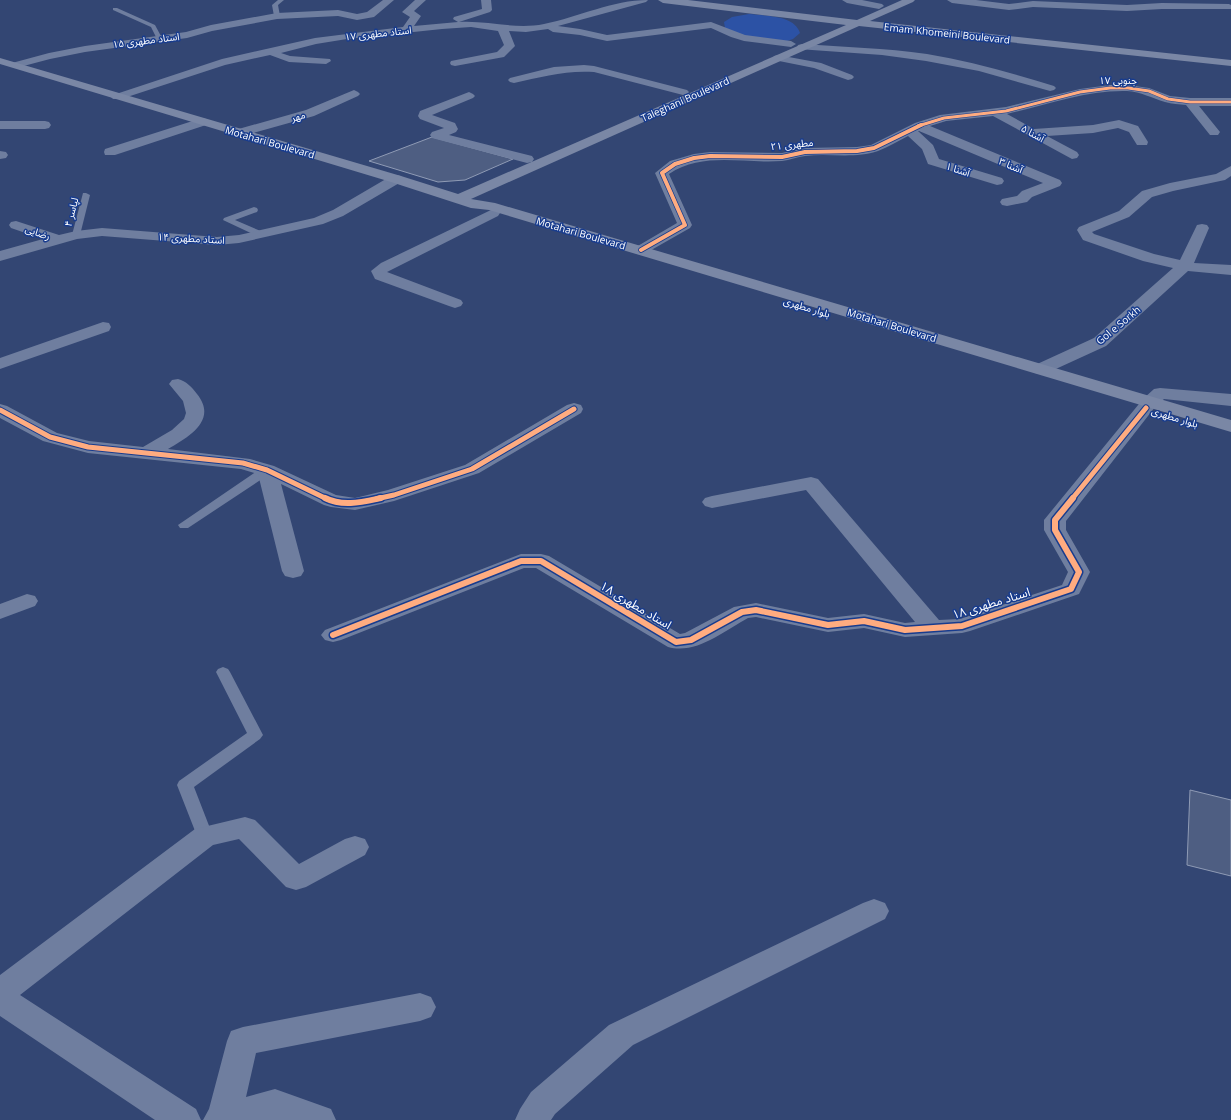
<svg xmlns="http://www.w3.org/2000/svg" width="1231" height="1120" font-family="'Open Sans','Noto Sans Arabic',sans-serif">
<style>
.green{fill:#2c52a5}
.building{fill:#4e5e82;stroke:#8f9bb5}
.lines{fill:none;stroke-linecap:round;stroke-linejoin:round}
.lane{fill:#6f7e9f;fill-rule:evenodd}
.street{fill:#6f7e9f;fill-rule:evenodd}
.primary{fill:#7a87a5;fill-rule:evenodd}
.cycleway-far3-casing{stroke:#183c8e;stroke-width:4}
.cycleway-far2-casing{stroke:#183c8e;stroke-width:5.5}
.cycleway-far1-casing{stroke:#183c8e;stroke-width:7}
.cycleway-casing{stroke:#183c8e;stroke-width:9}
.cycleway-far3{stroke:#ffac80;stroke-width:3}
.cycleway-far2{stroke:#ffac80;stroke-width:4}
.cycleway-far1{stroke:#ffac80;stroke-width:5}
.cycleway{stroke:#ffac80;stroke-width:6}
.labels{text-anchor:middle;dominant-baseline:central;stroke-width:3;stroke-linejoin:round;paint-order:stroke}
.far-street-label{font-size:10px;fill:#fff;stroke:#183c8e}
.street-label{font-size:12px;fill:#fff;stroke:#183c8e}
</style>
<rect width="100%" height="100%" fill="#334673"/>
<path class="green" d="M749,14C765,16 795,15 800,33L793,39L787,41L747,37L725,28L724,22L732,17Z"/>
<path class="building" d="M432,137L513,159L465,180L438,182L369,161Z
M1190,790L1231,800V876L1187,865Z"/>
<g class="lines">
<path class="lane" d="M278,0H284L278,5L280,16L277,18L274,16L272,5Z
M113,8H117L155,25L162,38L157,39L151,27L113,10Z
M83,193H86L90,195L80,235L76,238L72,235Z
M254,207L257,208L258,210L257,212L235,220L263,232L264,234L263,236H257L223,220L224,218Z
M267,466L271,467L273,470L271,473L188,528H180L178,525L263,467Z
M223,667L228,669L230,672L263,735L260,739L194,787L213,836L211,840L205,842L199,840L197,836L177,785L179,781L247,733L216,672L218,669Z"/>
<path class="street" d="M383,0H394L374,17L357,20L338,16L277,19L212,31L187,38L85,52L50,59L16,68L10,65L12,63L49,53L85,46L186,32L211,25L277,13L338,10L357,14L367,12Z
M415,0H426L414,11L421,16L414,26L458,22L453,19L454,17L482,9L481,0H491L492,10L490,12L459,22C487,20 515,30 544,24C579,17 612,0 648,0L646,2L558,26L580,29L607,35L711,22L745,35L791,41L796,44L791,47L744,41L731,37L711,28L607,41L580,35L553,32L548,29L526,32L509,31L515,46L504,57L455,66L451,65L450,63L451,61L497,52L504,45L498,31L471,27L442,29L347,39L316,44L281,53L290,56L330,59L331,61L326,64L289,62L270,55L225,65L121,99H113L111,97L113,95L222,59L315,38L403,27L410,17L402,12Z
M842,0H862L882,4L884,6L879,9L847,3Z
M947,0H976L1009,4L1033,1L1127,5L1162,3L1229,4L1231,5V9H1162L1127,11L1033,7L1009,10L952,3Z
M802,44C844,47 885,48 927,54C970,61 1012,73 1054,86L1056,88L1054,90L1050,91L979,71L926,61L882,55L798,49L797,47L798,45Z
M778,55L821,63L852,75L854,77L852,79L848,80L814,68L774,60L773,58L774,56Z
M584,65L594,66L687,90L689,92L687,94L683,95L594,72C566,70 541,77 514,83L510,82L508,80L510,78L554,67Z
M1110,85H1128L1149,88L1170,96L1190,98H1231V106H1199L1220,132L1218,135H1210L1186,105C1179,104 1172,104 1165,102C1152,98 1141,92 1127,91C1086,90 1046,105 1007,114L1034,129L1093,125L1119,120L1138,126L1148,142L1147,145H1137L1129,132L1118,128L1093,133L1047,136L1077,152L1079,155L1077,158L1072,159L993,116L946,121L930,126L1060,180L1062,183L1060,186L1032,197L1027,202L1007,206L1002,205L1000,202L1002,199L1017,196L1022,191L1043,183L919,131H918L933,145L939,159L1002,178L1004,181L1002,184L997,185L928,164L922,149L908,136C898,141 888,147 878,151C855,159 829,153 805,156C797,157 790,160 782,161C744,164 703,151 669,174L692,225L690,228L646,253L641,255L636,253L633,250L636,247L677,223L655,173L670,161L694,154L710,152L782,153L805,148L857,147L871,145L915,123L940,115L1006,107L1080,89Z
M354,90L358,92L360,94L358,96L314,116L239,137L235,136L233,133L235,130L306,110Z
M469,92L473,94L475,96L473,98L432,115L455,123L458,129L456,132L449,135L532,156L534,159L532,162L527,163L432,138L430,135L432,132L444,128L420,119L418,116L420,111Z
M202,118L206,119L208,122L206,125L115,155H105L104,152L105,149Z
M0,121H45L49,122L51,125L49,128L45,129H0Z
M0,151L6,152L8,155L6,158L0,159Z
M1231,166V176L1225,180L1173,191L1152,197L1129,217L1092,232L1094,234L1154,254L1180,260L1197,225L1202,224L1207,225L1209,228L1194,263L1231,265V275L1188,271L1106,346L1047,373L1041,374L1035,373L1032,369L1035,365L1094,338L1173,268L1143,261L1083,240L1077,230L1079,227L1119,211L1142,191L1170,183L1216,174Z
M396,175L401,176L403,179L401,182L343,216L323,224L239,243L217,245L102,236L77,239L0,261V251L43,239L11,228L9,225L11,222L16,221L59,235L76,231L102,228L217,237L239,235L314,218L333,210L391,176Z
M493,209L498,210L500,213L498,216L387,272L461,300L463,303L461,306L455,308L449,306L375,279L371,271L381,263Z
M103,322L109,323L111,327L109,331L0,369V358Z
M178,379C186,381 192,387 197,394C218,420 189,437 168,449L250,459L274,466L336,495L355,498L388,490L465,465L567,405L574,403L581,405L583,409L581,413L479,473L394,501L355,510L331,507L324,505L281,484L304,571L301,576L293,578L285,576L282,571L258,474L241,469L88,453L43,441L0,418V404L7,406L57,433L89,441L143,447L172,430L184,419L186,413L183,401L169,384L172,380Z
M1160,388L1231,394V406L1164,399L1155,407L1066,521V530L1090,572L1079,594L970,631L962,633L905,637L864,628L828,632L756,617L748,618C724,631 696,655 668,647L536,568H524L341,640L333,642L325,640L321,635L325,630L521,554H541L549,556L680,634L685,633L734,607L756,603L828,618L864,614L905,623L915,622L806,490L712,508L705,506L702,502L705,498L712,496L811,477L818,479L939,620L960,619L1062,585L1068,572L1044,530V520L1143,399L1154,389Z
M27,594L35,596L38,601L35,606L0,619V604Z
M245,817L255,820L299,864L345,839L355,836L365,839L369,847L365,855L306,887L296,890L286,887L239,839L213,845L20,995L196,1109L201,1120H155L0,1016V975L195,829Z
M874,899L885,903L889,911L885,919L633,1045L555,1114L551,1120H515L520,1109L531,1092L609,1025L863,903Z
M420,993L431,997L436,1007L431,1017L420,1021L256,1053L246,1097L275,1089L331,1109L336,1120H203L209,1109L227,1041L231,1031L243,1027Z"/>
<path class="primary" d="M658,0H688L857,20L902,0H915L913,2L870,21L1231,60V66L859,26L471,199L495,203L1231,420V432L489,210L471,208L391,182L0,64V58L401,176L458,194L846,25L663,3Z"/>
<defs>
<path id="cycleway-far3" d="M918,126L944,118L1006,111L1080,92L1110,88H1128L1149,91L1168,99L1190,102H1231"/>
<path id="cycleway-far2" d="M641,250L685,225L662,173L675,164L694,158L710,156L782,157L805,152L857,151L874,148L921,125"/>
<path id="cycleway-far1" d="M0,410L50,437L88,447L243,463L267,470L327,499
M376,499L394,495L472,469L574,409
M1072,499L1146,408"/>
<path id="cycleway" d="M325,498C343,507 362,502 381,498
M333,635L521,561H541L676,642L691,640L742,612L756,610L828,625L864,621L905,630L962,626L1071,589L1079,572L1055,530V520L1073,498"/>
</defs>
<use href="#cycleway-far3" class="cycleway-far3-casing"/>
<use href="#cycleway-far2" class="cycleway-far2-casing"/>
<use href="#cycleway-far1" class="cycleway-far1-casing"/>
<use href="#cycleway" class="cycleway-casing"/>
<use href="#cycleway-far3" class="cycleway-far3"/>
<use href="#cycleway-far2" class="cycleway-far2"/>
<use href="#cycleway-far1" class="cycleway-far1"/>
<use href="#cycleway" class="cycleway"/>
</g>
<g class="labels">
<g class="far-street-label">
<text transform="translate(378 33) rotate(-6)">استاد مطهری ۱۷</text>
<text transform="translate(947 33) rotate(6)">Emam Khomeini Boulevard</text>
<text transform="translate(146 40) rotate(-7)">استاد مطهری ۱۵</text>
<text x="1118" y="80">جنوبی ۱۷</text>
<text transform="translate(685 99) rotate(-24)">Taleghani Boulevard</text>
<text transform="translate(298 116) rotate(-16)">مهر</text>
<text transform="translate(1033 133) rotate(29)">آشنا ۵</text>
<text transform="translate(270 142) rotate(16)">Motahari Boulevard</text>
<text transform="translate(792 144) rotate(-6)">مطهری ۲۱</text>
<text transform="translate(1011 165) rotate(23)">آشنا ۳</text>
<text transform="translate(958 169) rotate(18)">آشنا ۱</text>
<text transform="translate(71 212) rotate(-76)">لپاسر ۴</text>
<text transform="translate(38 232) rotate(19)">رضایی</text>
<text transform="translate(581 233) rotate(16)">Motahari Boulevard</text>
<text transform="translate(191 238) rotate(3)">استاد مطهری ۱۴</text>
<text transform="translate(807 307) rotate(17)">بلوار مطهری</text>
<text transform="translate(892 325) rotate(17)">Motahari Boulevard</text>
<text transform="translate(1118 325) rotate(-40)">Gol e Sorkh</text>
<text transform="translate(1175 417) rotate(17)">بلوار مطهری</text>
</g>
<g class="street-label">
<text transform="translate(991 603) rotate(-17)">استاد مطهری ۱۸</text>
<text transform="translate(636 605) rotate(31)">استاد مطهری ۱۸</text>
</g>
</g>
</svg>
